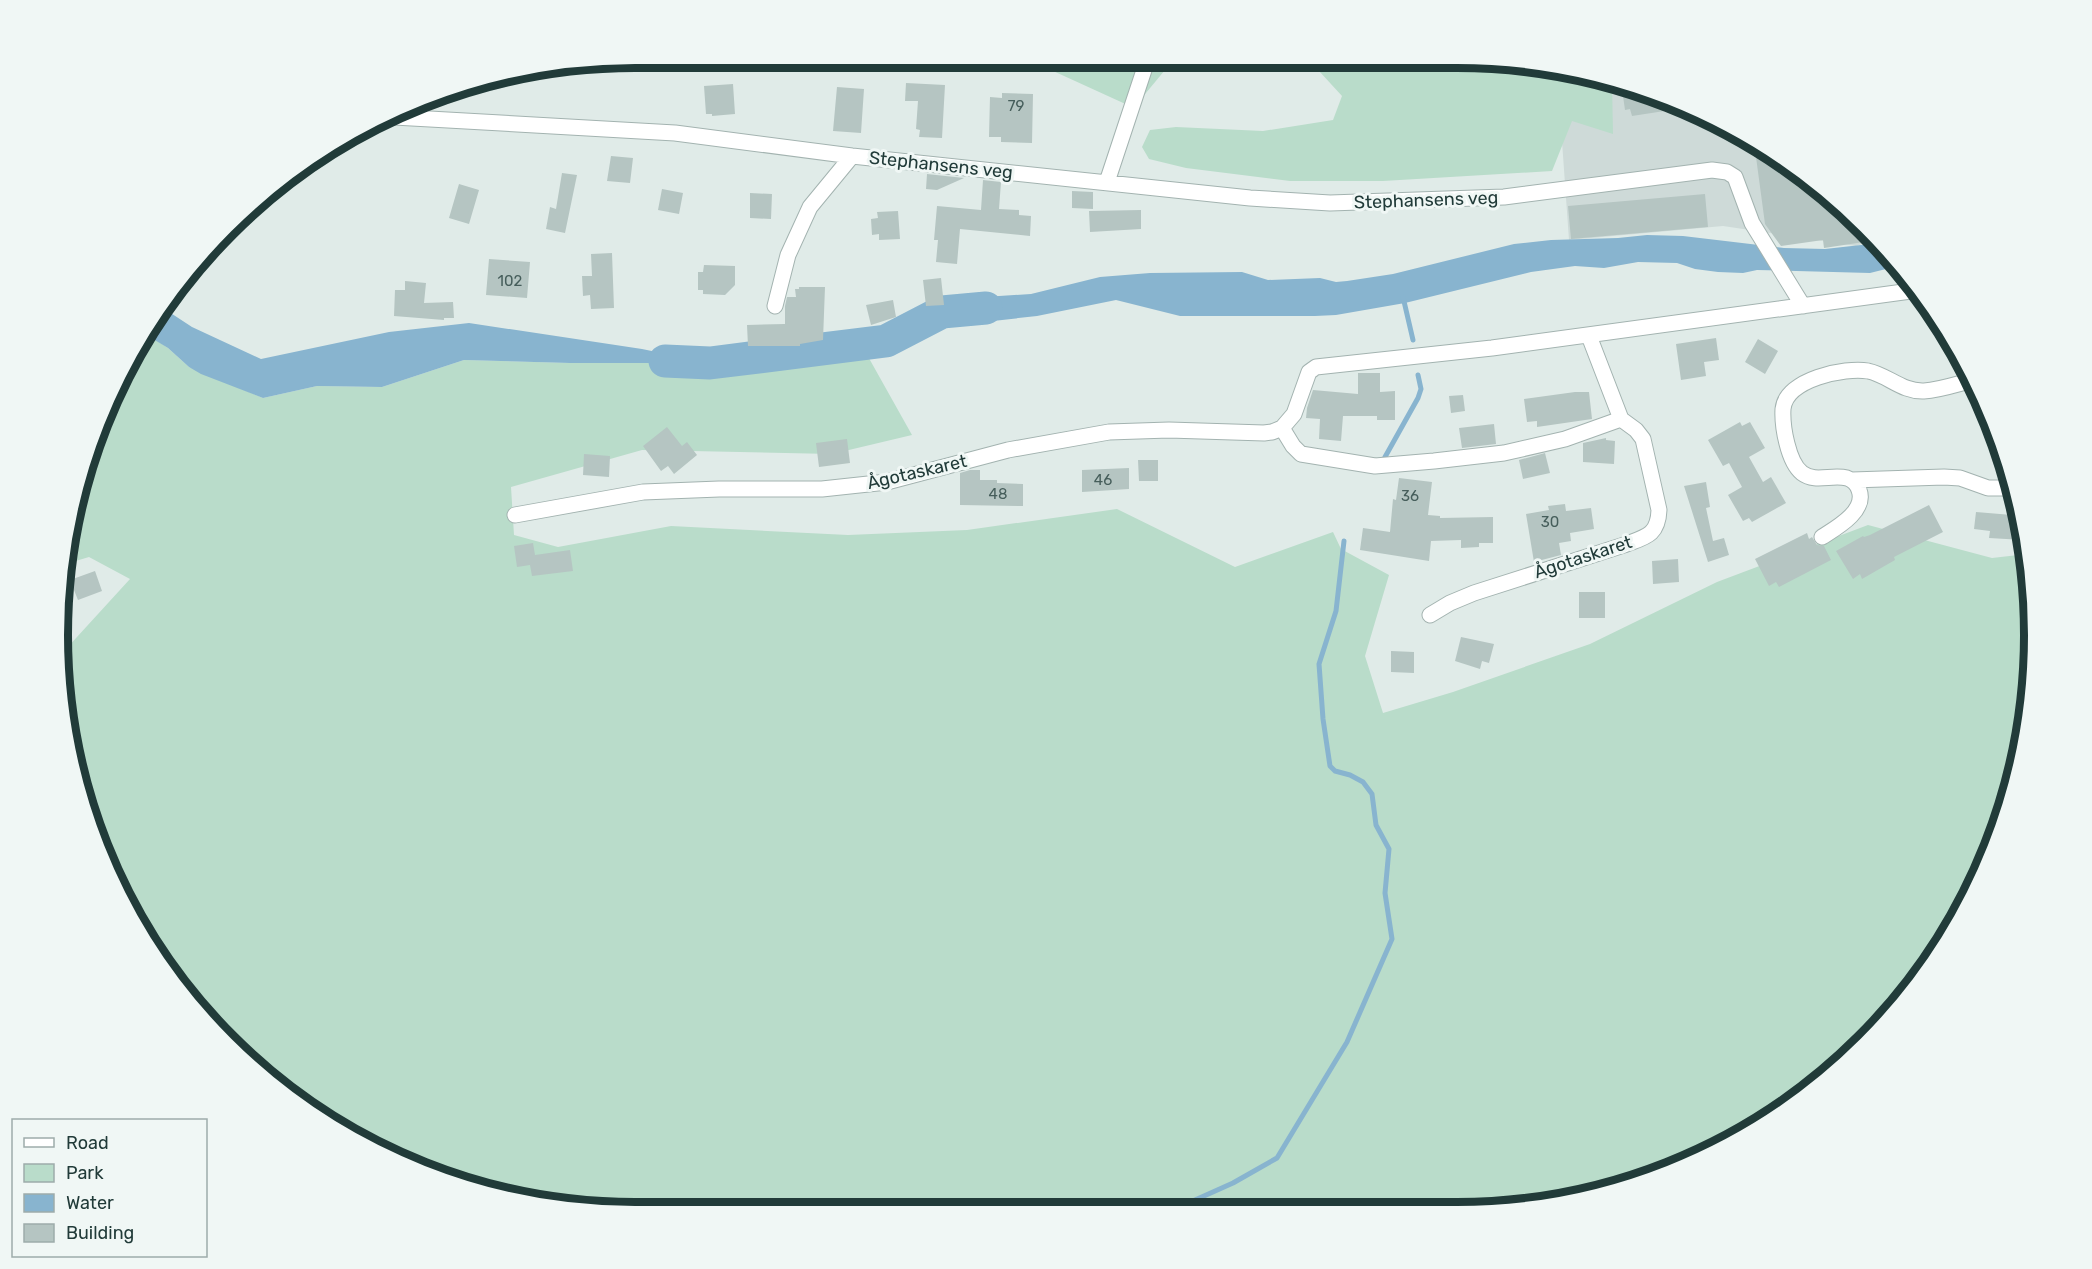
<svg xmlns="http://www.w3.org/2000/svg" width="2092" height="1269" font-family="Rubik,sans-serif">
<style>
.built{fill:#cedad8}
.green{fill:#b9dcca}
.water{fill:#88b4cf}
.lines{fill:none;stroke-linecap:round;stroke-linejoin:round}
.stream{stroke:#88b4cf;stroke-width:5}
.river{stroke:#88b4cf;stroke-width:33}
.building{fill:#b5c5c2}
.street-casing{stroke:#a3b3b0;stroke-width:17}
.street{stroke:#fff;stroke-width:15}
.labels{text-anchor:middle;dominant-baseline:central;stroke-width:6;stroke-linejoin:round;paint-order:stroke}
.number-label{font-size:15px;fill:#465e5b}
.street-label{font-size:18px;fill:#213b39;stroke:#f0f7f5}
.rim{fill:none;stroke:#213b39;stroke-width:8}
</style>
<rect width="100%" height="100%" fill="#e0ebe8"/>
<path class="built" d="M1557,71L1643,88L1779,155L1866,226L1877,239L1856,246L1723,226L1569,240Z"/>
<path class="green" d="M1007,58H1496L1612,82L1613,134L1572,121L1552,171L1383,181H1290L1186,168L1149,159L1142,147L1150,130L1176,127L1263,131L1333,120L1342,96L1308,59L1165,70L1131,111L1132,107L1029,60Z
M148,335L168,348L189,367L263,398L317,386L382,387L464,360L570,363H710L861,344L912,435L832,454L642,450L511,487L514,535L558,547L671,526L848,535L967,530L1117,509L1235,567L1333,532L1341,549L1389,575L1365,656L1383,713L1453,692L1590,644L1717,582L1868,525L1992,558L2027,554L2035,635L2024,748L1991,856L1937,956L1839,1068L1746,1135L1607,1192L1496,1211H596L449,1181L313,1114L176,986L88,820L60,651L66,649L130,579L89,557L69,563L88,449Z"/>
<path class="water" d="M1647,235L1683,236L1784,248L1825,249L1879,243L1898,266L1870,273L1757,270L1743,273L1718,272L1695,269L1677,263L1638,262L1604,268L1575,266L1531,272L1405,303L1336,315L1315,316H1180L1116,300L1037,316L966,324L942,312L962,302L984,297L1031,294L1100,277L1150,273L1242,272L1268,280L1320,278L1336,282L1347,281L1393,274L1514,244L1551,240L1618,238Z
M163,308L192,327L261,359L389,332L469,323L642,349L710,363H570L464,360L382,387L317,386L263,398L201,374L189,367L168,348L148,336Z"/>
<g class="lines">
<path class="stream" d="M1403,297L1413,340
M1385,457L1418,398L1421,389L1418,375
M1195,1200L1233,1183L1277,1158L1347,1042L1392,939L1385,893L1389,849L1376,825L1372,794L1363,782L1350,775L1335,771L1330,766L1323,719L1319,664L1336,611L1344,541"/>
<path class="river" d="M665,361L710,363L886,341L942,312L986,308"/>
</g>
<path class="building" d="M906,83L945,85L942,138L919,137L920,130L916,129L918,101H905Z
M733,84L735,114L712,116V114H706L704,86Z
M1626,84L1643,88L1684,108L1632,116L1630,109L1625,110L1623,96L1628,95Z
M837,87L864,89L861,133L833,131Z
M1002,93L1033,94L1032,143L1001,142V137H989L990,97L1002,98Z
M1754,142L1779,155L1866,226L1877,240L1824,248L1823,240L1781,246L1765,224Z
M611,156L633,158L630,183L607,181Z
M562,173L577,175L565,233L546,229L550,207L556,209Z
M927,174L964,178L937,190L926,189Z
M983,180L1001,182L999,209L1019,210V215L1031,216L1030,236L960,229L957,264L936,262L938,240H934L937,206L981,210Z
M459,184L479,190L469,224L449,218Z
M662,189L683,193L679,214L658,210Z
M1072,191L1093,192V209L1072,208Z
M750,193L772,194L771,219L750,218Z
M1705,194L1708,227L1571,239L1568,206Z
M1141,210V229L1090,232L1089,211Z
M898,211L900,239L879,240V234L872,235L871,219L878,218L877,212Z
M612,253L614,308L591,309L590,295L583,296L582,276H592L591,254Z
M489,259L530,262L527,298L486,295Z
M704,265L735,266V285L725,295L703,294V290H698V272H703Z
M941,278L944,305L926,306L923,280Z
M405,281L426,283L424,303L453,302L454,318H444V320L394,316L395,290H405Z
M799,287H825L823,340L800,344V346H748L747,325L785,324V306L787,297H796L795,289H799Z
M893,300L896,317L871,325L866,305Z
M1716,338L1719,360L1704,362L1706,376L1681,380L1676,344Z
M1758,339L1778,351L1765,374L1745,362Z
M1358,373H1380V392L1395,391V420H1377V416H1343L1341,441L1319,439L1320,419L1306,418L1307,408L1313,390L1358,394Z
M1575,392H1589L1592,419L1537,427V421L1527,422L1524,399Z
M1463,395L1465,411L1451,413L1449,396Z
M1740,422L1742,426L1750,422L1765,448L1749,457L1763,482L1771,477L1786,503L1752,522L1749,518L1743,521L1728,495L1742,487L1729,463L1723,466L1708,440Z
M1494,424L1496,444L1462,448L1459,428Z
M667,427L682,446L687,442L697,455L674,474L668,466L661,471L643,446Z
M1606,438V440L1615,441L1614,464L1583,462V443Z
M847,439L850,463L819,467L816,443Z
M1545,453L1550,473L1523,479L1519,460Z
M584,454L610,456L609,477L583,475Z
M1138,460H1158V481H1139Z
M1129,468V489L1082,492V470Z
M970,470H980V480H997V483L1023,484V506L960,505V473Z
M1399,478L1432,482L1428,515L1440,516V518L1493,517V543H1479V547L1461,548V540L1431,541L1429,561L1360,550L1363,528L1390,532L1393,499L1396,500Z
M1706,482L1710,507L1706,508L1713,541L1724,538L1729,555L1708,562L1684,486Z
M1565,504L1566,511L1591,508L1594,529L1570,533L1571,541L1559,543L1561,555L1534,562L1526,514L1549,510L1548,506Z
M1929,505L1943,532L1894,557L1895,560L1862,579L1860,574L1853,579L1836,551L1863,536L1864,537L1870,535Z
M1976,512L2012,515V518L2023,519L2025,529L2023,540L1989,538L1990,531L1974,529Z
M1807,533L1809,539L1812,537L1817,545L1824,546L1831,560L1779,587L1776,582L1769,586L1755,559Z
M533,543L535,555L570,550L573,571L532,576L530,565L517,567L514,546Z
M1678,559L1679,582L1653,584L1652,561Z
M95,571L102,591L78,600L70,580Z
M1579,592H1605V618H1579Z
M1461,637L1494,644L1489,663L1482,661L1480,669L1455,661Z
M1391,651L1414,652V673L1391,672Z"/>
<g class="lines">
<defs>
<path id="street" d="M394,117L675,133L852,156L1250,198L1330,203L1504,197L1712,170L1727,172L1735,177L1752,223L1803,306
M1107,182L1148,58
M775,306L788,255L810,207L852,156
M1282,428L1293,446L1301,454L1375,466L1434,461L1504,453L1565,439L1621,419
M1852,480L1944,477L1960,478L1988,488H2014
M515,515L643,492L719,489H822L887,482L1008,450L1109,432L1169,430L1264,433L1272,432L1282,428L1294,414L1309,372L1316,367L1492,348L1918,290
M1822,537C1836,528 1867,511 1859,490C1857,484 1853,480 1847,478C1832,474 1815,483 1802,473C1788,462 1782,426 1783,409C1786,379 1845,367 1868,371C1888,375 1902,392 1924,391C1940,390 1957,384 1973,380
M1430,615L1450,603L1474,593L1624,545C1645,537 1658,536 1659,510L1643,439L1636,430L1621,419L1589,336"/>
</defs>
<use href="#street" class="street-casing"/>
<use href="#street" class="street"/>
</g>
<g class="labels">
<g class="number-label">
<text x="1016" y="106">79</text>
<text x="510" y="281">102</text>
<text x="1103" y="480">46</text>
<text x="998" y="494">48</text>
<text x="1410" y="496">36</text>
<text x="1550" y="522">30</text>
</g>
<g class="street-label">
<text transform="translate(941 165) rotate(6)">Stephansens veg</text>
<text transform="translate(1426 200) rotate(-2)">Stephansens veg</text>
<text transform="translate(917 472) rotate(-13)">Ågotaskaret</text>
<text transform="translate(1583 557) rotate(-18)">Ågotaskaret</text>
</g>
</g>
<path d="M0 0H2092V1269H0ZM635 68H1457A567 567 0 0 1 2024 635V635A567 567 0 0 1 1457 1202H635A567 567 0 0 1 68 635V635A567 567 0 0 1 635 68Z" fill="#f0f7f5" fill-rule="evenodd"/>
<path class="rim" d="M635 68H1457A567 567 0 0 1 2024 635V635A567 567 0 0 1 1457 1202H635A567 567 0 0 1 68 635V635A567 567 0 0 1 635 68Z"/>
<rect x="12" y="1119" width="195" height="138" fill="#f0f7f5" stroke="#9dacaa" stroke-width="1.5"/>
<rect x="24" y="1138" width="30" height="9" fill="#ffffff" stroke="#9dacaa" stroke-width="1.5"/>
<text x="66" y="1149" font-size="18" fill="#213b39">Road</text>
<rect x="24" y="1164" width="30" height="18" fill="#b9dcca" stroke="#9dacaa" stroke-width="1.5"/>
<text x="66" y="1179" font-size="18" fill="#213b39">Park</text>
<rect x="24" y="1194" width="30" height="18" fill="#88b4cf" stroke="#9dacaa" stroke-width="1.5"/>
<text x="66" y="1209" font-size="18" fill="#213b39">Water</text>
<rect x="24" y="1224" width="30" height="18" fill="#b5c5c2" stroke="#9dacaa" stroke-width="1.5"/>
<text x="66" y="1239" font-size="18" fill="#213b39">Building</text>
</svg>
